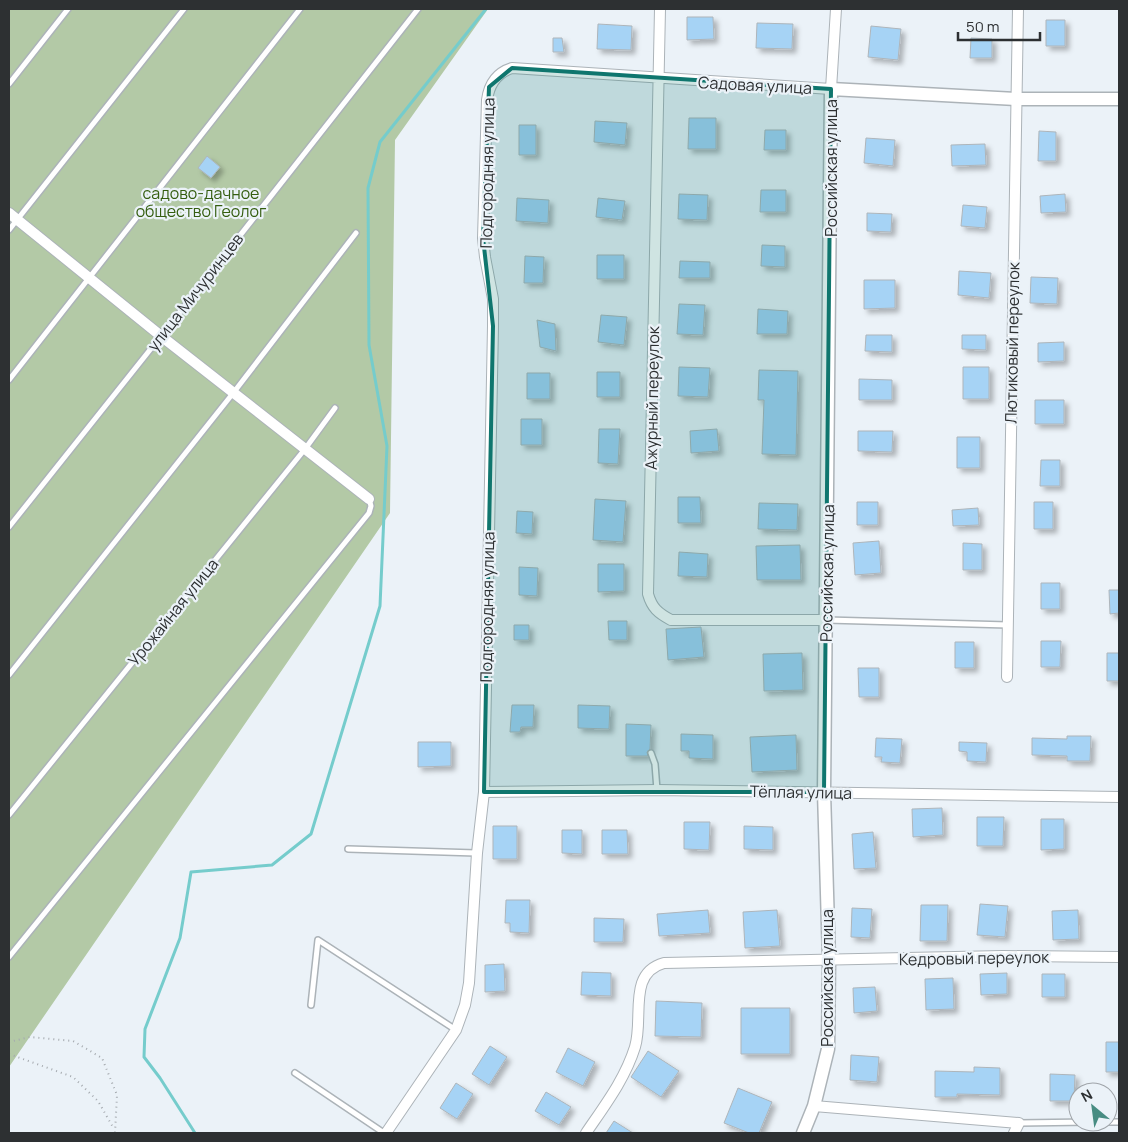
<svg xmlns="http://www.w3.org/2000/svg" width="1128" height="1142" font-family="Manrope,sans-serif">
<style>
.green{fill:#b3c9a6}
.lines{fill:none;stroke-linecap:round;stroke-linejoin:round}
.stream{stroke:#75cccc;stroke-width:3}
.building{fill:#a6d3f5;stroke:#aeb5ba;filter:url(#shadow)}
.service-casing{stroke:#acb3b8;stroke-width:8}
.minor-casing{stroke:#acb3b8;stroke-width:12}
.tertiary-casing{stroke:#acb3b8;stroke-width:15}
.path{stroke:#a4a9ae;stroke-width:2;stroke-dasharray:1 4;stroke-linecap:butt}
.service{stroke:#fff;stroke-width:5}
.minor{stroke:#fff;stroke-width:10}
.tertiary{stroke:#fff;stroke-width:12}
.marked{fill:#0f766e;fill-opacity:0.2;stroke:#0f766e;stroke-width:4;stroke-linejoin:round}
.labels{text-anchor:middle;dominant-baseline:central;stroke-width:4.5;stroke-linejoin:round;paint-order:stroke}
.street-label{font-size:16px;fill:#2d3032;stroke:#ebf2f8}
.park-label{font-size:16px;fill:#355e10;stroke:#ebf2f8}
</style>
<defs>
<filter id="shadow"><feDropShadow dx="4" dy="4" stdDeviation="2.5" flood-color="#0004"/></filter>
</defs>
<rect width="100%" height="100%" fill="#ebf2f8"/>
<path class="green" d="M9,9H488L395,140L390,513L9,1067Z"/>
<g class="lines">
<path class="stream" d="M195,1133L160,1078L144,1057L145,1029L180,938L191,872L272,865L311,834L380,606L387,446L369,345L368,188L380,142L486,9"/>
</g>
<path class="building" d="M687,17H713L714,39L687,40Z
M1046,20H1065V46H1046Z
M757,23L793,24L792,49L756,48Z
M598,24L632,26L631,50L597,49Z
M871,26L901,29L898,60L868,57Z
M553,38H562L564,52H553Z
M971,38L992,39V58H970Z
M689,118H716V149H688Z
M595,121L627,123L625,145L594,142Z
M519,125H536V155H519Z
M765,130H786V150H764Z
M1039,131L1056,132V161H1038Z
M866,138L895,140L893,166L864,163Z
M985,144L986,165L952,166L951,145Z
M207,156L220,167L211,178L198,168Z
M761,190H786V212H760Z
M679,194L708,195L707,220L678,219Z
M1065,194L1066,212L1041,213L1040,196Z
M517,198L549,200L548,223L516,221Z
M598,198L625,201L622,220L596,217Z
M963,205L987,207L985,228L961,226Z
M867,213L892,214L891,232L867,231Z
M762,245L785,246V267L761,266Z
M597,255H624V279H597Z
M525,256L544,257L543,283H524Z
M680,261L710,262V278H679Z
M959,271L991,273L989,298L958,295Z
M1031,277L1058,278L1057,304L1030,303Z
M864,280H895V308L864,309Z
M679,304L705,305L703,335L677,334Z
M758,309L788,311L787,334H757Z
M601,315L627,317L624,345L598,342Z
M537,320L555,324L556,351L540,347Z
M866,335H892V352L865,351Z
M962,335H986V350L962,349Z
M1064,342V361L1038,362V343Z
M679,367L710,368L708,397L678,396Z
M963,367H989V399H963Z
M759,370L798,371L796,455L762,454L764,400H758Z
M597,372H620V397H597Z
M527,373H550V399H527Z
M859,379L892,380V400H859Z
M1035,400H1064V424H1035Z
M521,419H542V445H521Z
M599,429H620L618,464L598,463Z
M717,429L719,451L691,453L690,431Z
M858,431H893L892,452L858,451Z
M957,437H980V468H957Z
M1041,460H1060V486H1040Z
M678,497H700L701,523H678Z
M595,499L626,501L623,542L593,540Z
M857,502H878V525H857Z
M1034,502H1053V529H1034Z
M759,503L798,504L797,530L758,529Z
M978,508L979,525L953,526L952,510Z
M517,511L533,512L532,534L516,533Z
M879,541L881,573L855,575L853,543Z
M963,543L982,544V570H963Z
M800,545L801,580H757L756,546Z
M679,552L708,554L707,577L678,576Z
M598,564H624V591L598,592Z
M519,567L538,568L537,596L519,595Z
M1041,583H1060V609H1041Z
M1109,590H1119V613L1110,614Z
M608,621H627V640H609Z
M514,625H529V640H514Z
M701,627L704,657L668,660L666,629Z
M1041,641H1061L1060,667H1041Z
M955,642H974V668H955Z
M802,653L803,690L764,691L763,654Z
M1107,653H1119V681H1107Z
M858,668H879V697H859Z
M512,705H534L533,727H521L520,732H510Z
M578,705L610,706L609,729L578,728Z
M626,724L651,725L650,749L647,752L648,756H626Z
M681,734L713,735V759L689,758V751H681Z
M796,735L797,770L752,772L750,737Z
M1067,736H1091L1090,761H1067V756L1032,755V738L1067,739Z
M876,738L902,739L900,763L881,762L882,757H875Z
M418,742H451V766L418,767Z
M959,742L987,743L986,762L967,761V752L959,751Z
M942,808L943,835L913,837L912,809Z
M977,817H1004L1003,846H977Z
M1041,819H1064V849L1041,850Z
M684,822H710L709,850L684,849Z
M493,826H517V859H493Z
M744,826L773,827V850L744,849Z
M562,830H582V854L562,853Z
M602,830H627L628,854H602Z
M873,832L876,868L854,869L852,834Z
M506,900H530L529,933L510,932V923H505Z
M980,904L1008,906L1005,937L977,935Z
M921,905H948L947,941H920Z
M852,908L872,909L870,938L851,937Z
M708,910L710,933L659,936L657,914Z
M777,910L780,946L745,948L743,912Z
M1078,910L1079,939L1053,940L1052,911Z
M594,918L624,919L623,942H594Z
M504,964L505,991L485,992V965Z
M582,972L611,973V996L581,995Z
M1007,973V994L981,995L980,974Z
M1042,974H1065V997H1042Z
M953,978L954,1009L926,1010L925,979Z
M875,987L877,1011L854,1013L853,988Z
M656,1001L702,1003L701,1037L655,1036Z
M741,1008H790V1054H741Z
M1106,1042H1119V1072H1106Z
M490,1046L507,1057L489,1085L472,1074Z
M568,1048L595,1062L583,1086L556,1072Z
M648,1051L679,1071L661,1097L631,1077Z
M851,1055L879,1057L877,1082L850,1080Z
M974,1067L1000,1068V1095L957,1094V1097H935V1071L974,1072Z
M1050,1074L1075,1075L1074,1101H1050Z
M456,1083L473,1094L457,1119L440,1108Z
M738,1088L772,1102L759,1133H749L724,1123Z
M546,1092L571,1107L559,1125L535,1111Z
M614,1121L633,1133H606Z"/>
<g class="lines">
<defs>
<path id="service" d="M9,84L68,9
M9,230L184,9
M9,380L300,9
M9,527L161,336L418,9
M827,620L1008,625
M9,675L234,392L356,233
M651,753L655,764L657,790
M9,815L305,449L335,408
M348,849L476,853
M9,957L369,513L371,506L369,499
M311,1005L318,940L456,1030
M295,1073L384,1133
M1108,1122H1119
M1019,1123L1089,1122"/>
<path id="minor" d="M660,9L648,594C652,608 658,613 671,620H827
M9,213L161,336L369,499
M1007,677L1018,9
M484,792L657,790L1119,797
M814,1106L1019,1123L1014,1133
M386,1133L456,1030L465,1005L469,983L477,853L484,792L493,326V299L485,257L483,238L487,100C489,85 496,73 512,68L831,89L836,9
M586,1133C605,1105 625,1079 635,1047C644,1018 627,973 664,963L1003,956L1119,957"/>
<path id="tertiary" d="M803,1133L814,1106L828,1049L829,960L824,792L831,89L1016,99H1119"/>
</defs>
<use href="#service" class="service-casing"/>
<use href="#minor" class="minor-casing"/>
<use href="#tertiary" class="tertiary-casing"/>
<path class="path" d="M9,1042L30,1037L73,1041L102,1058L117,1095L115,1133
M9,1054L73,1077L98,1101L114,1129"/>
<use href="#service" class="service"/>
<use href="#minor" class="minor"/>
<use href="#tertiary" class="tertiary"/>
</g>
<path class="marked" d="M512,68L831,89L824,792H484L493,326L483,238L489,87Z"/>
<g class="labels">
<g class="street-label">
<text transform="translate(755 85) rotate(3)">Садовая улица</text>
<text transform="translate(831 168) rotate(-90)">Российская улица</text>
<text transform="translate(487 173) rotate(-89)">Подгородняя улица</text>
<text transform="translate(195 292) rotate(-52)">улица Мичуринцев</text>
<text transform="translate(1012 343) rotate(-89)">Лютиковый переулок</text>
<text transform="translate(652 398) rotate(-89)">Ажурный переулок</text>
<text transform="translate(827 573) rotate(-89)">Российская улица</text>
<text transform="translate(487 607) rotate(-89)">Подгородняя улица</text>
<text transform="translate(173 612) rotate(-51)">Урожайная улица</text>
<text transform="translate(801 792) rotate(1)">Тёплая улица</text>
<text transform="translate(974 958) rotate(-1)">Кедровый переулок</text>
<text transform="translate(827 978) rotate(-90)">Российская улица</text>
</g>
<g class="park-label">
<text x="201" y="193">садово-дачное<tspan x="201" dy="18">общество Геолог</tspan></text>
</g>
</g>
<rect width="1128" height="1142" fill="none" stroke="#2d3032" stroke-width="20"/>
<g transform="translate(1093 1107) rotate(331)"><circle r="24" fill="#ebf2f8" stroke="#9fa4a9"/>
<path d="M0-4L9 19L0 12L-9 19Z" fill="#478c82"/>
<text y="-8" font-size="14" font-weight="bold" text-anchor="middle" fill="#2d3032">N</text>
</g>
<path d="M958 32v8h82v-8" fill="none" stroke="#2d3032" stroke-width="2.5"/>
<text x="966" y="32" font-size="15" fill="#2d3032" stroke="#ebf2f8" stroke-width="4" paint-order="stroke">50 m</text>
</svg>
